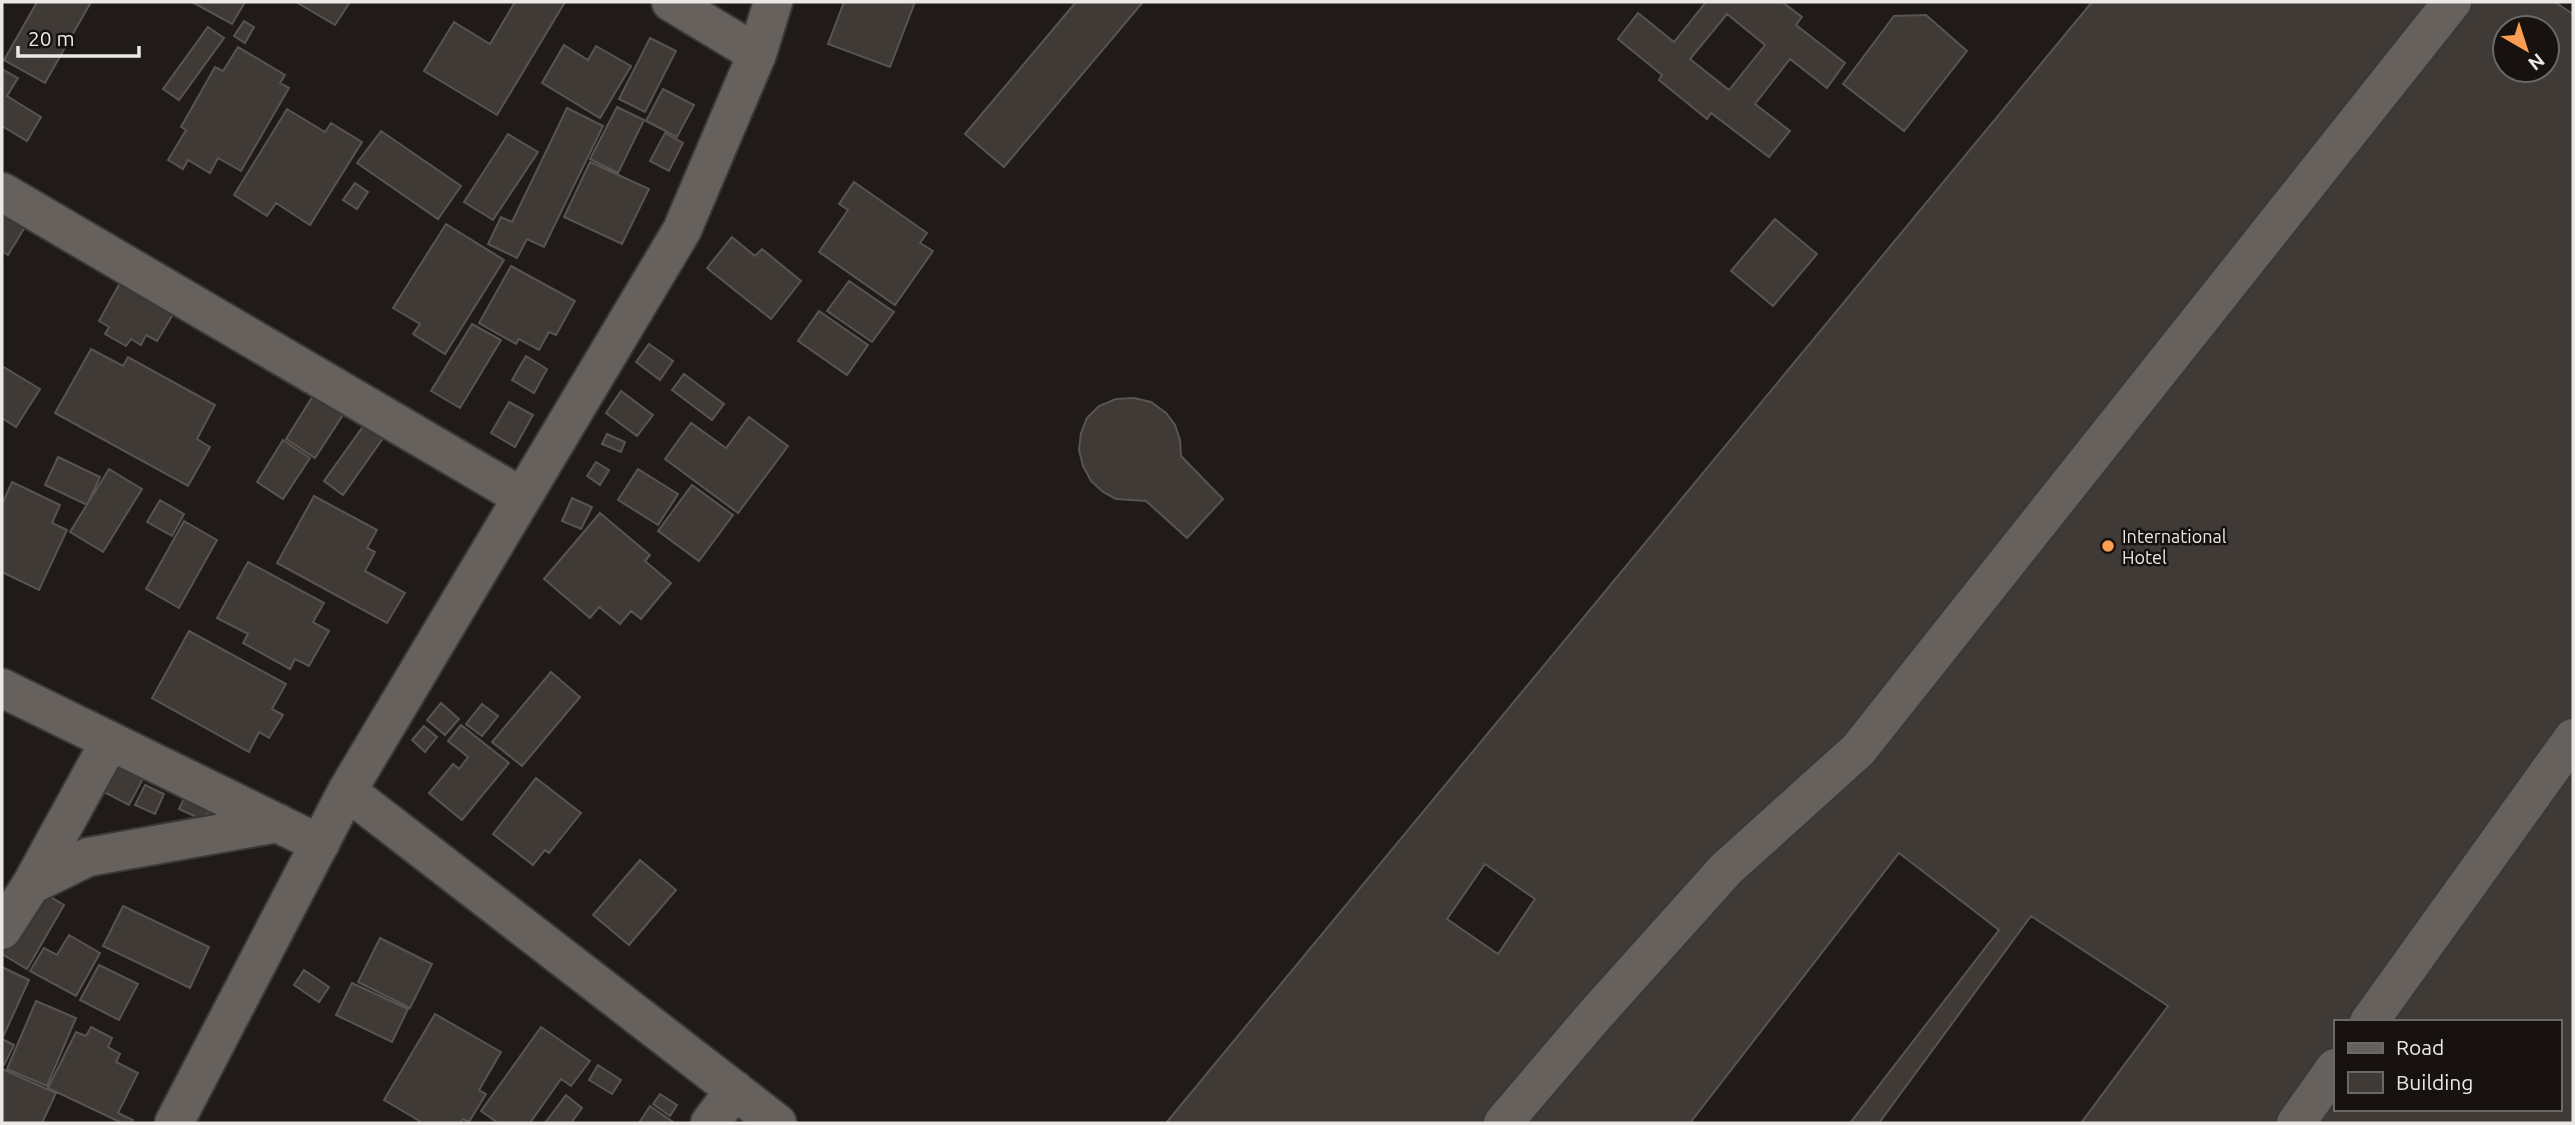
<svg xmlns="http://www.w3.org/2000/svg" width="2575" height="1125" font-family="Ubuntu,sans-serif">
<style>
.building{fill:#3f3a36;stroke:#595450;stroke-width:2;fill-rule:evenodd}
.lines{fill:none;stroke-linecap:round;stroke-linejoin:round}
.minor-casing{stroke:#3b3836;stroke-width:42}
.minor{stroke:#67615d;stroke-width:38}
.poi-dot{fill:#fb9e51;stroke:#17120f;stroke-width:2.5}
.labels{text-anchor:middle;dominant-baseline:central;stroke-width:5;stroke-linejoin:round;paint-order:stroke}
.poi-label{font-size:18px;fill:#ebe8e6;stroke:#17120f;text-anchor:start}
</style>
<rect width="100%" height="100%" fill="#201b18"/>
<path class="building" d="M37,2H91L45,83L4,60Z
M192,2H245L232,24Z
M296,2H350L335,25Z
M515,2H565L497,115L424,71L454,22L490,44Z
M844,2H915L890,67L828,44Z
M1076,2H1143L1004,167L965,134Z
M1706,2H1782L1802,17L1796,25L1845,63L1827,88L1790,59L1755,104L1790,131L1769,157L1711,113L1707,119L1659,80L1662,75L1618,39L1638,13L1674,42ZM1727,14L1765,45L1729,90L1690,59Z
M2092,2H2555L2573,14V1123H1166ZM2505,28H2547V70H2505ZM2335,1022H2559V1109H2335Z
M1926,15L1967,51L1904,131L1843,84L1894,16Z
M244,21L254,27L245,43L234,36Z
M208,27L224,38L179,100L163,89Z
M650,38L676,51L645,112L619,99Z
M564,45L588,60L596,46L631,66L600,118L542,83Z
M238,47L285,75L280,83L289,88L241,171L218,158L210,173L188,160L183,169L168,160L186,130L181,127L215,67L223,71Z
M2,69L18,78L7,96L41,117L27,141L2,126Z
M663,89L694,105L677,137L646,121Z
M617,107L644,120L618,173L590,159Z
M567,108L603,126L544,247L527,239L517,258L488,244L501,217L512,222Z
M287,109L325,132L331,123L362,142L310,225L276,203L267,216L234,195Z
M381,131L461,186L438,219L357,163Z
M665,133L683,143L669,171L650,161Z
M508,134L538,152L493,220L464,202Z
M590,162L649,189L622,244L564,217Z
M854,182L927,233L920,243L933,251L895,305L819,252L848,210L839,204Z
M355,183L368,192L357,209L343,200Z
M2,199L31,217L8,255L2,251Z
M1775,219L1817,254L1773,306L1731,271Z
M446,224L504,260L445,354L413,334L420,324L393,308Z
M732,237L755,256L762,249L801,281L771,319L707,268Z
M511,266L575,301L556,335L549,332L539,350L519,339L516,344L479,323Z
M121,281L175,311L157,341L146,335L141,345L131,339L126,346L105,334L109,327L99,321Z
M849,281L894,312L872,342L827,311Z
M819,311L868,345L847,375L798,341Z
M472,324L501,340L460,408L431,391Z
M649,344L673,361L660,380L636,362Z
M91,349L123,366L128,357L215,405L197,439L210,447L188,486L55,413Z
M526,356L547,369L534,393L512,380Z
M2,366L40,389L16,427L2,418Z
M684,374L724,404L712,420L672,390Z
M318,388L348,407L315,458L286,439Z
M621,391L653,415L637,436L606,413Z
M1134,398L1151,402L1166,413L1175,425L1180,440L1181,456L1223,499L1187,538L1146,501L1116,499L1103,492L1091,481L1083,466L1079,450L1081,433L1087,418L1099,406L1116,399Z
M509,402L533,415L515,447L491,433Z
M749,417L788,446L738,513L665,459L691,423L726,448Z
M367,421L386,434L343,495L324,481Z
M607,434L625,442L621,452L602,444Z
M283,440L310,458L283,499L257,482Z
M58,457L100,477L87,505L45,485Z
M596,462L609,470L600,485L587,476Z
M109,469L142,489L103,552L70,532Z
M638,469L678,494L658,525L618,500Z
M12,482L60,505L52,523L67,530L39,590L2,572V504Z
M692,485L733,515L699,561L658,531Z
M314,496L377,530L367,548L375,552L365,571L405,593L387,623L277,563Z
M572,498L592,507L581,529L562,521Z
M160,500L184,514L172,536L147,522Z
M600,513L650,555L645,561L671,583L641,619L631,611L620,624L599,607L590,618L544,579Z
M184,521L217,540L179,608L146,589Z
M248,562L324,603L313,622L329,631L309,666L295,659L290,669L243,643L248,634L217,618Z
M189,631L286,684L272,709L283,715L269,738L259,732L249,752L152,698Z
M551,672L580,697L522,766L492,742Z
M441,703L459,719L445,735L427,720Z
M482,704L498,716L482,736L466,724Z
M461,725L509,763L462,820L429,793L453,764L459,769L468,757L448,741Z
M424,726L437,737L425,752L412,740Z
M116,762L144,777L129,805L102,791Z
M536,778L581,813L549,853L545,850L533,865L493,834Z
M145,785L164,794L155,814L135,805Z
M187,792L212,804L205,821L179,809Z
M1899,853L1999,930L1850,1123H1690Z
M640,860L676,890L629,945L593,915Z
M1485,864L1535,899L1498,954L1447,919Z
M34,887L64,905L27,969L2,954V943Z
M123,906L209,947L190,988L103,946Z
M2031,916L2168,1006L2081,1123H1879Z
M69,935L100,953L76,996L30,971L44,948L57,955Z
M380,938L432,964L410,1008L358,982Z
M99,965L138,984L119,1020L80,1000Z
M2,967L29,980L2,1039Z
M304,970L329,987L319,1002L294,985Z
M352,983L408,1009L392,1042L336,1015Z
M36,1001L76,1018L47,1086L7,1069Z
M435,1014L501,1052L479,1090L486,1094L469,1122L463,1119L460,1123H423L384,1100Z
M91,1027L112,1038L108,1047L120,1054L116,1062L138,1073L118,1113L133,1120L131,1123H122L48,1088L76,1032L86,1036Z
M541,1027L590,1061L571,1086L561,1079L530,1123H498L481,1111Z
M2,1039L14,1045L4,1065L2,1064Z
M598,1065L621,1080L612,1094L589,1080Z
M2,1069L56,1093L42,1123H2Z
M660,1094L677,1105L670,1116L653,1104Z
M566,1095L582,1108L571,1123H545Z
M650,1106L673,1122L672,1123H639Z"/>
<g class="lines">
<defs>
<path id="minor" d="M671,2L757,54
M2,192L522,497
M2,688L320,844
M347,791L777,1123
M31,885L110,741
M2,930L31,885L88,857L278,823
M2369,1022L2573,738
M174,1123L347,791L682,230L757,54L773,2
M710,1123L735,1090
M1503,1123L1595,1015L1726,869L1858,750L2452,2
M2296,1123L2335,1068"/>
</defs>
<use href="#minor" class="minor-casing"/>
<use href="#minor" class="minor"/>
</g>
<circle class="poi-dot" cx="2108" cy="546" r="7"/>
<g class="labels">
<g class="poi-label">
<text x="2122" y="536">International<tspan x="2122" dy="21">Hotel</tspan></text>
</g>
</g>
<rect width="2575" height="1125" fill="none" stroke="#ebe8e6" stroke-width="7"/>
<rect x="2334" y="1020" width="228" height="91" fill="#17120f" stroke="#6c6865" stroke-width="2"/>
<rect x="2348" y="1043" width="35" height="10" fill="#67615d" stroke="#6c6865" stroke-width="2"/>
<text x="2396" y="1055" font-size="21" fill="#ebe8e6">Road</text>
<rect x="2348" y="1072" width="35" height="21" fill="#3f3a36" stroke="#6c6865" stroke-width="2"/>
<text x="2396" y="1090" font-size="21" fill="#ebe8e6">Building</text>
<g transform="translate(2526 49) rotate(141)"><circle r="33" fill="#17120f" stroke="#6c6865" stroke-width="2"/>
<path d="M0-5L12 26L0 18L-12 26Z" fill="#fb9e51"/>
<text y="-10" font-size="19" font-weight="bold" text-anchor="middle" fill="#ebe8e6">N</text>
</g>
<path d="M18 46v10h121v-10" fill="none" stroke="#ebe8e6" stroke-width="3.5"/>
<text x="28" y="46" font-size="21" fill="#ebe8e6" stroke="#17120f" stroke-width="5" paint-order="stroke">20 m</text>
</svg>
